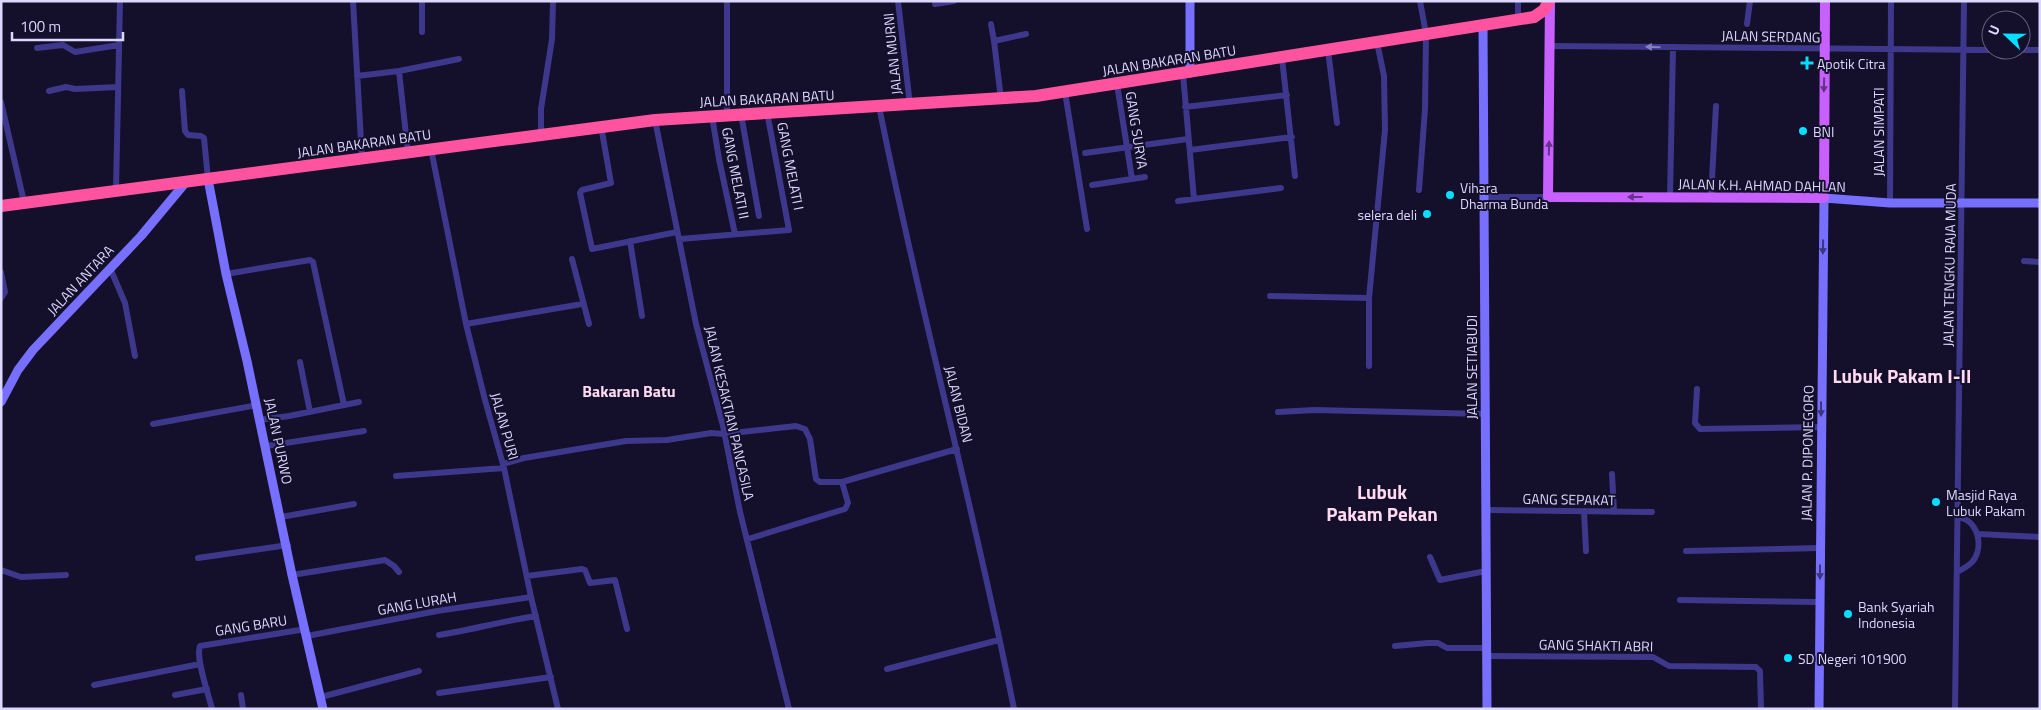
<svg xmlns="http://www.w3.org/2000/svg" width="2041" height="710" font-family="'Titillium Web',sans-serif">
<style>
.lines{fill:none;stroke-linecap:round;stroke-linejoin:round}
.street{stroke:#3d388b;stroke-width:6}
.secondary{stroke:#776fff;stroke-width:9}
.primary{stroke:#c85fff;stroke-width:10}
.highway{stroke:#ff53a0;stroke-width:12}
.oneway{fill:#8580bf}
.oneway2{fill:#65338a}
.oneway3{fill:#3c357f}
.poi-dot{fill:#04deff;stroke:#140f2a;stroke-width:2}
.labels{text-anchor:middle;dominant-baseline:central;stroke-width:4;stroke-linejoin:round;paint-order:stroke}
.street-label{font-size:14px;fill:#ddd8ff;stroke:#140f2a}
.poi-label{font-size:14px;fill:#ddd8ff;stroke:#140f2a;text-anchor:start}
.quarter-label{font-size:16px;font-weight:bold;fill:#ffdaf0;stroke:#140f2a}
.district-label{font-size:19px;font-weight:bold;fill:#ffdaf0;stroke:#140f2a}
</style>
<rect width="100%" height="100%" fill="#140f2a"/>
<g class="lines">
<path class="street" d="M353,1L362,159
M898,1L910,105
M1518,1V20
M935,4L954,1
M991,24L994,41
M1747,24L1750,1
M422,32V1
M1550,46L1991,50
M37,48L63,45L75,52L119,45
M1328,50L1337,123
M2021,50H2040
M1282,58L1295,176
M399,71L408,153
M1183,74L1194,199
M357,76L399,71L459,59
M1117,84L1132,179
M49,91L66,87L75,89L118,87
M182,91L185,131L188,135L201,136L204,138L208,179
M1065,92L1087,229
M1001,99L994,41L1026,34
M1,102L24,202
M879,106C919,308 974,507 1014,709
M1185,107L1287,95
M741,114L759,216
M727,115V1
M712,116L719,159L735,234
M655,120L696,324L723,426L740,512L789,709
M601,126L611,183L582,190L580,193L592,249L677,232
M541,134V109L552,39L553,1
M431,149L466,324L485,400L504,468L531,597L558,709
M1190,150L1292,137
M1085,153L1188,139
M1092,185L1145,177
M116,190L120,1
M1419,190L1425,109L1426,34L1420,1
M1484,197H1548
M1670,197L1673,47
M1711,197L1716,106
M1178,201L1281,188
M1890,203L1891,1
M680,239L789,230L767,112
M630,241L642,316
M572,259L589,324
M2024,261L2040,262
M110,268L125,303L135,356
M1,272L5,292L1,298
M226,274L310,260L313,262L344,405
M1270,296L1369,298
M466,324L582,304
M300,362L310,412
M1369,366V298L1385,130L1384,76L1377,42
M1697,389L1695,423L1700,429L1821,427
M1278,412L1314,410L1485,414
M259,420L289,416L359,402
M153,424L257,405
M266,446L364,431
M503,464L524,458L626,441L667,440L711,433L724,434L796,426L805,429L810,439L816,479L820,482H842
M1612,474L1614,512
M396,476L504,468
M1486,510L1652,512
M1584,511L1586,551
M281,517L354,504
M1978,534L2040,537
M748,539L845,509L848,503L842,482L957,449
M1686,551L1820,548
M1430,557L1440,580L1486,571
M198,558L288,545
M1,570L21,577L66,575
M1957,572C1963,569 1969,566 1973,561C1984,546 1978,520 1958,517
M292,575L385,560L394,566L399,572
M527,576L582,569L585,570L590,583L615,580L627,629
M1680,600L1819,602
M439,635C471,630 503,621 536,616
M307,636L437,611L531,597
M1395,646L1428,643H1438L1447,648H1486
M1486,656L1653,657L1669,666L1756,667L1760,671L1761,709
M887,669L999,640
M94,685L200,664
M439,693L551,677
M175,695L207,689
M241,695L243,709
M321,697L419,671
M212,709C209,695 195,658 200,646L306,629
M1955,709L1964,1"/>
<path class="secondary" d="M1483,25L1487,709
M1190,73V1
M208,179L226,274L247,361L292,575L323,709
M1,402L18,370L33,350L141,236L186,182
M1819,709L1824,198L1890,203H2040"/>
<path class="primary" d="M1550,1L1548,197L1824,198L1825,1"/>
<path class="highway" d="M1,206L655,120L1036,96L1534,17L1544,10L1549,1"/>
</g>
<defs><path id="oneway-solid" d="M-6-.8H1V-3.2L6.5 0L1 3.2V.8H-6Z" transform="scale(1.25)"/></defs>
<use class="oneway" href="#oneway-solid" transform="translate(1653 47) rotate(-179)"/>
<g class="oneway2">
<use href="#oneway-solid" transform="translate(1824 85) rotate(91)"/>
<use href="#oneway-solid" transform="translate(1549 148) rotate(-89)"/>
<use href="#oneway-solid" transform="translate(1635 197) rotate(-180)"/>
</g>
<g class="oneway3">
<use href="#oneway-solid" transform="translate(1823 247) rotate(91)"/>
<use href="#oneway-solid" transform="translate(1821 409) rotate(90)"/>
<use href="#oneway-solid" transform="translate(1820 572) rotate(90)"/>
</g>
<g class="poi-dot">
<path d="M1804.5 55.5h5v5h5v5h-5v5h-5v-5h-5v-5h5z"/>
<circle cx="1803" cy="131" r="5"/>
<circle cx="1450" cy="195" r="5"/>
<circle cx="1427" cy="214" r="5"/>
<circle cx="1936" cy="502" r="5"/>
<circle cx="1848" cy="614" r="5"/>
<circle cx="1788" cy="658" r="5"/>
</g>
<g class="labels">
<g class="street-label">
<text transform="translate(1771 36) rotate(1)">JALAN SERDANG</text>
<text transform="translate(892 54) rotate(-96)">JALAN MURNI</text>
<text transform="translate(1169 60) rotate(-9)">JALAN BAKARAN BATU</text>
<text transform="translate(767 98) rotate(-3)">JALAN BAKARAN BATU</text>
<text transform="translate(1137 130) rotate(81)">GANG SURYA</text>
<text transform="translate(1878 132) rotate(-90)">JALAN SIMPATI</text>
<text transform="translate(364 143) rotate(-8)">JALAN BAKARAN BATU</text>
<text transform="translate(791 166) rotate(79)">GANG MELATI I</text>
<text transform="translate(736 173) rotate(79)">GANG MELATI II</text>
<text transform="translate(1762 185) rotate(1)">JALAN K.H. AHMAD DAHLAN</text>
<text transform="translate(1949 265) rotate(-89)">JALAN TENGKU RAJA MUDA</text>
<text transform="translate(80 280) rotate(-47)">JALAN ANTARA</text>
<text transform="translate(1471 367) rotate(-90)">JALAN SETIABUDI</text>
<text transform="translate(959 404) rotate(76)">JALAN BIDAN</text>
<text transform="translate(730 413) rotate(77)">JALAN KESAKTIAN PANCASILA</text>
<text transform="translate(505 426) rotate(74)">JALAN PURI</text>
<text transform="translate(279 441) rotate(78)">JALAN PURWO</text>
<text transform="translate(1807 453) rotate(-89)">JALAN P. DIPONEGORO</text>
<text transform="translate(1569 499) rotate(1)">GANG SEPAKAT</text>
<text transform="translate(417 603) rotate(-10)">GANG LURAH</text>
<text transform="translate(251 625) rotate(-9)">GANG BARU</text>
<text transform="translate(1596 645) rotate(1)">GANG SHAKTI ABRI</text>
</g>
<g class="poi-label">
<text x="1817" y="63">Apotik Citra</text>
<text x="1813" y="131">BNI</text>
<text x="1460" y="187">Vihara<tspan x="1460" dy="16">Dharma Bunda</tspan></text>
<text x="1417" y="214" text-anchor="end">selera deli</text>
<text x="1946" y="494">Masjid Raya<tspan x="1946" dy="16">Lubuk Pakam</tspan></text>
<text x="1858" y="606">Bank Syariah<tspan x="1858" dy="16">Indonesia</tspan></text>
<text x="1798" y="658">SD Negeri 101900</text>
</g>
<g class="quarter-label">
<text x="629" y="391">Bakaran Batu</text>
</g>
<g class="district-label">
<text x="1902" y="375">Lubuk Pakam I-II</text>
<text x="1382" y="491">Lubuk<tspan x="1382" dy="22">Pakam Pekan</tspan></text>
</g>
</g>
<rect width="2041" height="710" fill="none" stroke="#ddd8ff" stroke-width="5"/>
<g transform="translate(2006 35) rotate(292)"><circle r="24" fill="#140f2a" stroke="#645f7f"/>
<path d="M0-4L9 19L0 12L-9 19Z" fill="#04deff"/>
<text y="-8" font-size="14" font-weight="bold" text-anchor="middle" fill="#ddd8ff">U</text>
</g>
<path d="M12 32v8h111v-8" fill="none" stroke="#ddd8ff" stroke-width="2.5"/>
<text x="20" y="32" font-size="15" fill="#ddd8ff" stroke="#140f2a" stroke-width="4" paint-order="stroke">100 m</text>
</svg>
